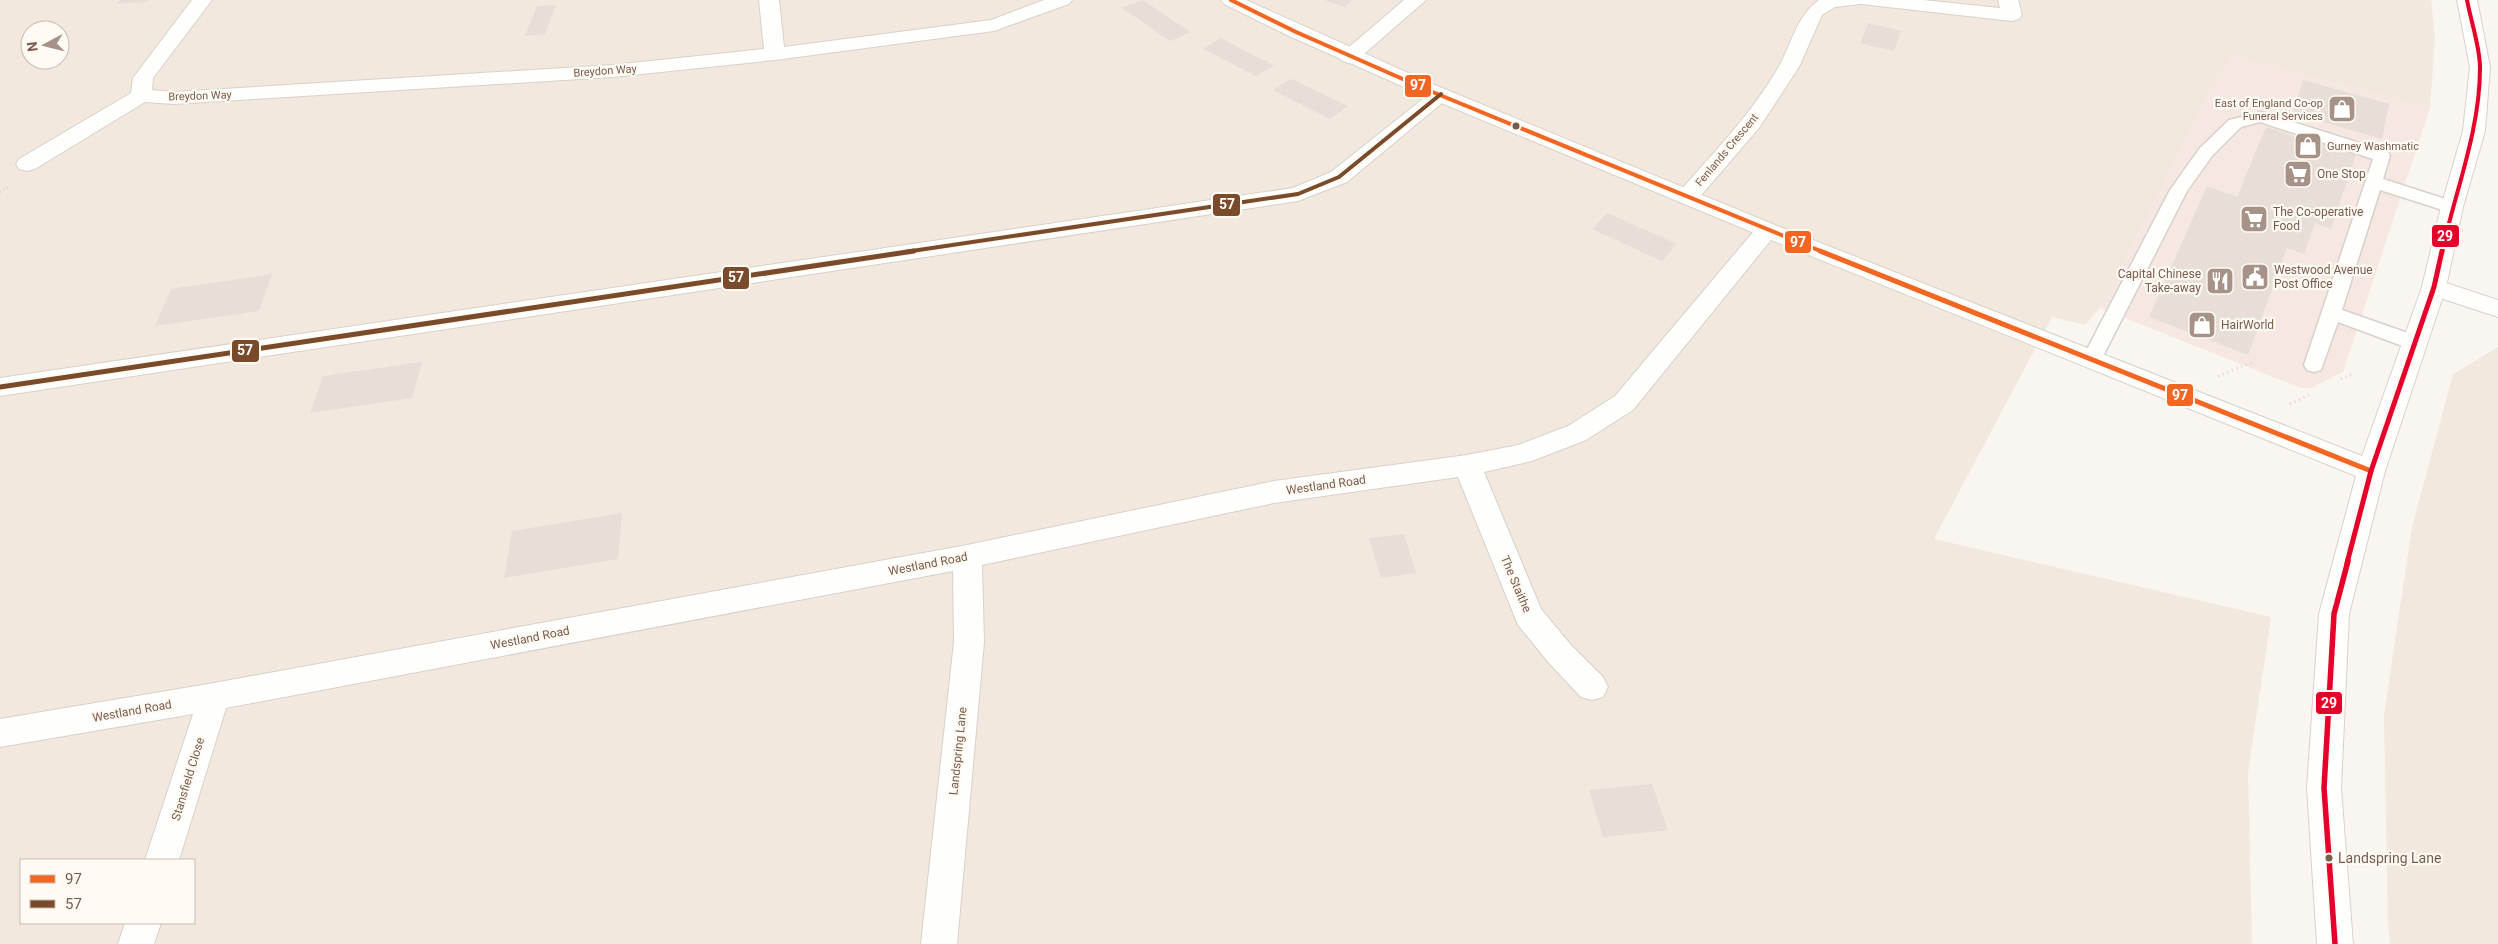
<svg xmlns="http://www.w3.org/2000/svg" width="2498" height="944" font-family="Roboto,sans-serif">
<style>
.residential{fill:#f2e8de;fill-rule:evenodd}
.commercial{fill:#f6e8e1}
.building{fill:#e6ded7}
.lines{fill:none;stroke-linecap:round;stroke-linejoin:round}
.lane-casing{stroke:#d7d1cb;stroke-width:3}
.street-casing{stroke:#d7d1cb;stroke-width:2}
.secondary-casing{stroke:#d9d2cb;stroke-width:2}
.path-far1{stroke:#dcd5d0;stroke-width:2.5;stroke-dasharray:1 3;stroke-linecap:butt}
.path{stroke:#dcd5d0;stroke-width:3;stroke-dasharray:1 4;stroke-linecap:butt}
.lane{fill:#fefefd;fill-rule:evenodd}
.street{fill:#fefefd;fill-rule:evenodd}
.secondary{fill:#fefefd;fill-rule:evenodd}
.bus-1-far1-casing{stroke:#fffaf3;stroke-width:7}
.bus-1-casing{stroke:#fffaf3;stroke-width:9}
.bus-2-far1-casing{stroke:#fffaf3;stroke-width:7}
.bus-2-casing{stroke:#fffaf3;stroke-width:9}
.bus-3-far2-casing{stroke:#fffaf3;stroke-width:7}
.bus-3-far1-casing{stroke:#fffaf3;stroke-width:9}
.bus-3-casing{stroke:#fffaf3;stroke-width:9}
.bus-1-far1{stroke:#f26522;stroke-width:4}
.bus-1{stroke:#f26522;stroke-width:5}
.bus-2-far1{stroke:#7a4b2a;stroke-width:4}
.bus-2{stroke:#7a4b2a;stroke-width:5}
.bus-3-far2{stroke:#e4002b;stroke-width:4}
.bus-3-far1{stroke:#e4002b;stroke-width:5}
.bus-3{stroke:#e4002b;stroke-width:5.5}
.bus-dot{fill:#7a5c4d;stroke:#fffaf3;stroke-width:2}
.labels{text-anchor:middle;dominant-baseline:central;stroke-width:4.5;stroke-linejoin:round;paint-order:stroke}
.far-street-label{font-size:11px;fill:#7a5c4d;stroke:#fffaf3}
.far-poi-label{font-size:11px;fill:#7a5c4d;stroke:#fffaf3;text-anchor:end}
.poi-label{font-size:12px;fill:#7a5c4d;stroke:#fffaf3;text-anchor:start}
.street-label{font-size:12px;fill:#7a5c4d;stroke:#fffaf3}
.near-bus-label{font-size:14px;fill:#7a5c4d;stroke:#fffaf3;text-anchor:start}
.line-badge{stroke:#fffaf3;stroke-width:2}
.badge-label{font-size:14px;text-anchor:middle;font-weight:bold;fill:#fff}
</style>
<rect width="100%" height="100%" fill="#f9f5f0"/>
<path class="residential" d="M0,0H2431L2435,38L2430,108L2232,56L2209,94L2100,308L2085,325L2052,317L1934,539L2271,617L2248,773L2252,944H0ZM30,30H60V60H30ZM21,860H194V923H21Z
M2498,347V944H2390L2388,926L2384,715L2412,527L2453,374Z"/>
<path class="commercial" d="M2232,56L2430,108L2343,372L2311,388H2301L2100,308L2209,94Z"/>
<path class="building" d="M120,0H148L146,2L117,4Z
M1143,0L1169,18L1191,32L1170,41L1122,8Z
M1324,0H1352L1345,7Z
M556,5L545,34L525,36L537,6Z
M1868,23L1901,31L1894,51L1860,43Z
M1221,38L1247,52L1274,65L1256,76L1203,49Z
M1291,79L1319,92L1348,106L1330,119L1273,90Z
M2303,80L2389,104L2382,139L2293,113Z
M2266,127L2297,137L2299,132L2357,151L2331,229L2315,223L2304,254L2287,248L2248,355L2149,317L2207,186L2237,197Z
M1607,213L1677,244L1662,261L1592,229Z
M272,274L259,311L155,326L171,289Z
M422,362L412,398L310,413L323,376Z
M622,513L618,559L504,578L512,531Z
M1404,534L1416,573L1381,578L1369,538Z
M1652,784L1668,830L1603,837L1589,790Z"/>
<g class="lines">
<defs>
<path id="lane" d="M2261,112L2388,152L2390,156L2383,179L2458,203L2461,207L2458,211L2452,213L2380,190L2342,310L2422,338L2425,343L2422,348L2415,350L2408,348L2338,322L2321,370L2314,372L2307,370L2304,365L2373,159L2260,122L2241,127L2212,156L2187,191L2099,364L2092,366L2085,364L2082,359L2170,190L2200,148L2229,120Z"/>
<path id="street" d="M192,0H212L153,78L152,90L174,92L613,65L764,49L759,0H779L784,47L991,20L1044,0H1072L1069,4L994,31L775,60L613,77L174,104L145,102L35,169L27,171L19,169L16,164L19,159L131,93L133,78Z
M1404,0H1426L1356,61L1349,63L1342,61L1339,57L1342,53Z
M1819,0H1923L2000,8L1998,0H2018L2022,15L2019,19L2012,21L1861,4L1835,7L1822,15L1799,67L1759,128L1697,200L1689,202L1681,200L1678,195L1681,190C1715,151 1752,113 1778,68C1792,44 1796,16 1819,0Z
M1441,88L1448,90L1451,94L1448,98L1347,182L1298,201L0,396V378L1293,188L1331,172L1434,90Z
M1767,223L1775,225L1779,230L1775,235L1633,410L1586,440L1532,461L1484,472L1541,609L1571,645L1603,677L1608,687L1603,697L1592,700L1581,697L1549,663L1518,625L1458,477L1274,503L982,565L984,642L957,944H921L954,642L953,571L226,708L179,860H145L193,714L0,747V719L214,683L967,545L1274,481L1467,455L1518,445L1568,426L1615,396L1759,225Z
M2434,279L2498,300V317L2425,293L2422,287L2425,281Z
M125,923H161L154,944H118Z"/>
<path id="secondary" d="M1221,0H1246L1437,86L1775,225L2362,456L2422,287L2441,207L2463,131L2470,67L2457,0H2477L2490,67L2485,131L2463,207L2446,287L2385,471L2349,614L2341,788L2353,944H2317L2307,788L2319,614L2356,476L1759,235L1422,95L1289,36L1224,4Z"/>
</defs>
<use href="#lane" class="lane-casing"/>
<use href="#street" class="street-casing"/>
<use href="#secondary" class="secondary-casing"/>
<path class="path-far1" d="M0,192L10,186"/>
<path class="path" d="M2218,376L2252,362
M2341,379L2352,374
M2290,404L2311,394"/>
<use href="#lane" class="lane"/>
<use href="#street" class="street"/>
<use href="#secondary" class="secondary"/>
<defs>
<path id="bus-1-far1" d="M1231,0L1296,32L1430,91L1823,252"/>
<path id="bus-1" d="M1820,251L2371,471"/>
<path id="bus-2-far1" d="M905,252L1298,194L1339,177L1441,94"/>
<path id="bus-2" d="M0,387L914,251"/>
<path id="bus-3-far2" d="M2442,252C2455,192 2480,131 2480,68C2480,46 2471,22 2467,0"/>
<path id="bus-3-far1" d="M2347,563L2371,471L2434,287L2442,251"/>
<path id="bus-3" d="M2335,944L2324,788L2334,614L2348,561"/>
</defs>
<use href="#bus-1-far1" class="bus-1-far1-casing"/>
<use href="#bus-1" class="bus-1-casing"/>
<use href="#bus-2-far1" class="bus-2-far1-casing"/>
<use href="#bus-2" class="bus-2-casing"/>
<use href="#bus-3-far2" class="bus-3-far2-casing"/>
<use href="#bus-3-far1" class="bus-3-far1-casing"/>
<use href="#bus-3" class="bus-3-casing"/>
<use href="#bus-1-far1" class="bus-1-far1"/>
<use href="#bus-1" class="bus-1"/>
<use href="#bus-2-far1" class="bus-2-far1"/>
<use href="#bus-2" class="bus-2"/>
<use href="#bus-3-far2" class="bus-3-far2"/>
<use href="#bus-3-far1" class="bus-3-far1"/>
<use href="#bus-3" class="bus-3"/>
</g>
<defs>
<symbol id="shop-square" viewBox="-11 -11 22 22"><rect x="-9" y="-9" width="18" height="18" rx="4" fill="#a69286" stroke="#fffaf3"/><path d="M-5-2.5h2.3a2.7 3.5 0 0 1 5.4 0H5L5.5 6h-11ZM-1.5-2.5h3a1.5 2.3 0 0 0-3 0Z" fill="#fff"/></symbol>
<symbol id="supermarket-square" viewBox="-11 -11 22 22"><rect x="-9" y="-9" width="18" height="18" rx="4" fill="#a69286" stroke="#fffaf3"/><path d="M-6-5.5h2.5l.6 2H6L4.5 2H-2.5L-4.4-4H-6ZM-1.5 3.2a1.3 1.3 0 1 0 .1 0ZM3 3.2a1.3 1.3 0 1 0 .1 0Z" fill="#fff"/></symbol>
<symbol id="civic-square" viewBox="-11 -11 22 22"><rect x="-9" y="-9" width="18" height="18" rx="4" fill="#a69286" stroke="#fffaf3"/><path d="M-.6-6.5H3V-4.5H.6V-3L4-1V1h2V6H-6V1h2V-1L-.6-3ZM-1.2 2.5V6h2.4V2.5Z" fill="#fff"/></symbol>
<symbol id="restaurant-square" viewBox="-11 -11 22 22"><rect x="-9" y="-9" width="18" height="18" rx="4" fill="#a69286" stroke="#fffaf3"/><path d="M-5-6h1v4h1v-4h1v4h1v-4h1v5L-1.5 .5V6h-2V.5L-5-1ZM5-6V6H3V1.5H1.5Q1.5-4 5-6Z" fill="#fff"/></symbol>
</defs>
<g fill-rule="evenodd">
<use href="#shop-square" x="2326" y="93" width="32" height="32"/>
<use href="#shop-square" x="2292" y="130" width="32" height="32"/>
<use href="#supermarket-square" x="2282" y="158" width="32" height="32"/>
<use href="#supermarket-square" x="2238" y="203" width="32" height="32"/>
<use href="#civic-square" x="2239" y="261" width="32" height="32"/>
<use href="#restaurant-square" x="2204" y="265" width="32" height="32"/>
<use href="#shop-square" x="2186" y="309" width="32" height="32"/>
</g>
<g class="bus-dot">
<circle cx="1516" cy="126" r="4.5"/>
<circle cx="2329" cy="858" r="4.5"/>
</g>
<g class="labels">
<g class="far-street-label">
<text transform="translate(605 71) rotate(-4)">Breydon Way</text>
<text transform="translate(200 96) rotate(-2)">Breydon Way</text>
<text transform="translate(1727 150) rotate(-50)">Fenlands Crescent</text>
</g>
<g class="far-poi-label">
<text x="2323" y="103">East of England Co-op<tspan x="2323" dy="13">Funeral Services</tspan></text>
<text x="2327" y="146" text-anchor="start">Gurney Washmatic</text>
</g>
<g class="poi-label">
<text x="2317" y="174">One Stop</text>
<text x="2273" y="212">The Co-operative<tspan x="2273" dy="14">Food</tspan></text>
<text x="2274" y="270">Westwood Avenue<tspan x="2274" dy="14">Post Office</tspan></text>
<text x="2201" y="274" text-anchor="end">Capital Chinese<tspan x="2201" dy="14">Take-away</tspan></text>
<text x="2221" y="325">HairWorld</text>
</g>
<g class="street-label">
<text transform="translate(1326 485) rotate(-8)">Westland Road</text>
<text transform="translate(928 564) rotate(-11)">Westland Road</text>
<text transform="translate(1516 584) rotate(67)">The Staithe</text>
<text transform="translate(530 638) rotate(-11)">Westland Road</text>
<text transform="translate(132 711) rotate(-10)">Westland Road</text>
<text transform="translate(958 751) rotate(-84)">Landspring Lane</text>
<text transform="translate(188 779) rotate(-73)">Stansfield Close</text>
</g>
<g class="near-bus-label">
<text x="2338" y="858">Landspring Lane</text>
</g>
</g>
<g class="line-badge">
<rect x="1404" y="74" width="28" height="24" rx="5" fill="#f26522"/>
<rect x="1212" y="193" width="29" height="24" rx="5" fill="#7a4b2a"/>
<rect x="2431" y="224" width="29" height="24" rx="5" fill="#e4002b"/>
<rect x="1784" y="230" width="28" height="24" rx="5" fill="#f26522"/>
<rect x="722" y="266" width="28" height="24" rx="5" fill="#7a4b2a"/>
<rect x="231" y="339" width="29" height="24" rx="5" fill="#7a4b2a"/>
<rect x="2166" y="383" width="28" height="24" rx="5" fill="#f26522"/>
<rect x="2315" y="691" width="28" height="24" rx="5" fill="#e4002b"/>
</g>
<g class="badge-label">
<text x="1418" y="90">97</text>
<text x="1227" y="209">57</text>
<text x="2445" y="241">29</text>
<text x="1798" y="247">97</text>
<text x="736" y="282">57</text>
<text x="245" y="355">57</text>
<text x="2180" y="400">97</text>
<text x="2329" y="708">29</text>
</g>
<rect x="20" y="859" width="175" height="65" fill="#fffaf3" stroke="#cabbb1"/>
<rect x="30" y="875" width="25" height="8" fill="#f26522" stroke="#cabbb1"/>
<text x="65" y="884" font-size="15" fill="#7a5c4d">97</text>
<rect x="30" y="900" width="25" height="8" fill="#7a4b2a" stroke="#cabbb1"/>
<text x="65" y="909" font-size="15" fill="#7a5c4d">57</text>
<g transform="translate(45 45) rotate(263)"><circle r="24" fill="#fffaf3" stroke="#cabbb1"/>
<path d="M0-4L9 19L0 12L-9 19Z" fill="#a69286"/>
<text y="-8" font-size="14" font-weight="bold" text-anchor="middle" fill="#7a5c4d">N</text>
</g>
</svg>
